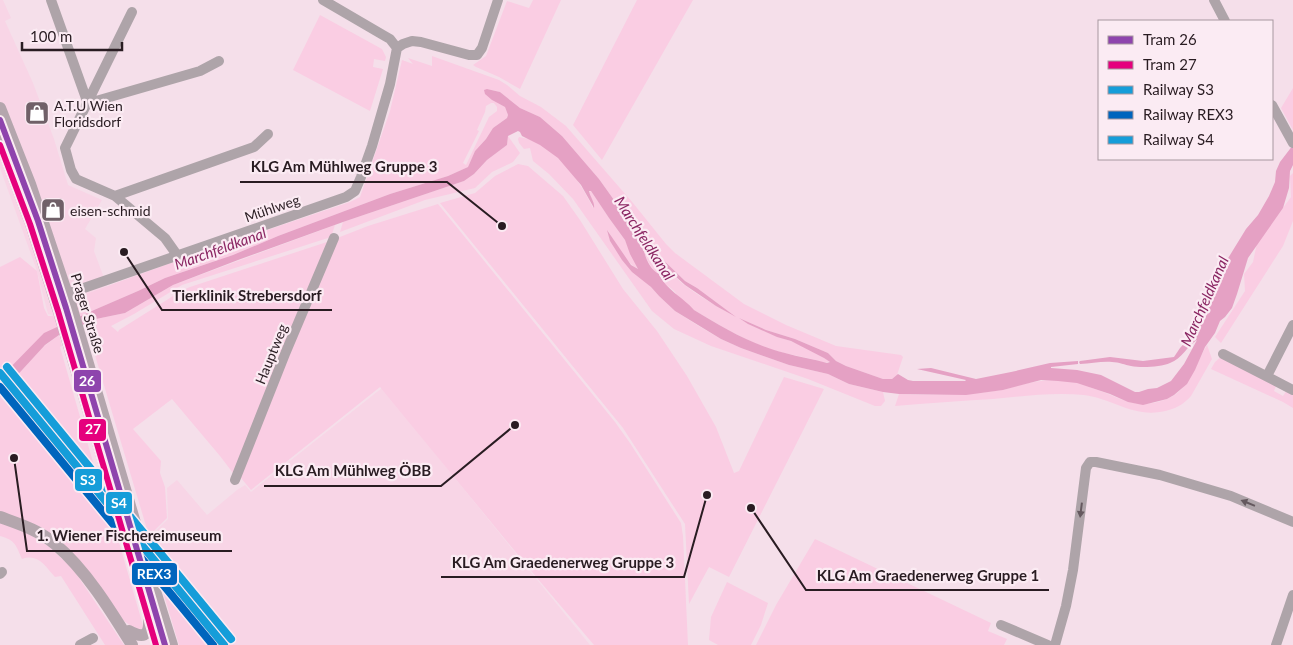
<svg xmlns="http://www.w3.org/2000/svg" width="1293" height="645" font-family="Lato,sans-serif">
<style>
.built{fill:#f8d5e6}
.green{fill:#facde3;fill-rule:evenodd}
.water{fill:#e5a1c4}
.pier{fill:#f5dfea}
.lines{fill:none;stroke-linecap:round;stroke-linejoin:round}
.minor{stroke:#aea4a9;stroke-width:10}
.major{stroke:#b4a6ad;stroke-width:12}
.rail{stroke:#aca2a7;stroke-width:2;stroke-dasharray:8 4;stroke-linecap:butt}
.rail-1-casing{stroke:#fbebf3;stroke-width:11}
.rail-2-casing{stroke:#fbebf3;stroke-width:11}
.rail-3-casing{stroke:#fbebf3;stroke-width:11}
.rail-1{stroke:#159dd9;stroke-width:8}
.rail-2{stroke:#0065bd;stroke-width:8}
.rail-3{stroke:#159dd9;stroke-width:8}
.tram-1-casing{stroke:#fbebf3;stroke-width:10}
.tram-2-casing{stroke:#fbebf3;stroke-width:10}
.tram-1{stroke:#8e44ad;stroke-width:6}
.tram-2{stroke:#e5007d;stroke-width:6}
.oneway{fill:#65595f}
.labels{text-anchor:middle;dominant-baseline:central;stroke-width:4.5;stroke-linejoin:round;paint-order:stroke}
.poi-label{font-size:14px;fill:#291c22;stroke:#fbebf3;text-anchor:start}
.street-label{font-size:14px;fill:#291c22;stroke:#fbebf3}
.water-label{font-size:15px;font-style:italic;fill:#8a2562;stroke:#fbebf3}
.leader{fill:none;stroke:#291c22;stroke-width:2}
.callout-dot{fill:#291c22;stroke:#fbebf3;stroke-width:2}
.callout-label{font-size:15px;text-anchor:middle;font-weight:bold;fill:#291c22;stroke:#fbebf3;stroke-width:4.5;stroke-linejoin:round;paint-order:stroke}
.line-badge{stroke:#fbebf3;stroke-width:2}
.badge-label{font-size:14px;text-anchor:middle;font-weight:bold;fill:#fff}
</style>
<rect width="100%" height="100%" fill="#f5dfea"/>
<path class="built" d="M0,0H3L11,18L5,21L33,83L54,139L68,185L102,200L85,229L96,238L94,251L107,286L83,295L76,303L52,315L48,314L37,271L0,168Z
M382,388L590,645H213L158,575L149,537L168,519L167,488L177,480L207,515L237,490L245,485L251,492Z
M27,394L101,480L112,518L13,409L24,395Z"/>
<path class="green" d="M533,0H561L520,89L499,77L476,67L473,65L486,56L507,1L529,8Z
M637,0H693L602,160L573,125Z
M320,15L382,49L386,57L385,61L374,59L373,67L383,69L370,111L293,70Z
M432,56L499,80L507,85L520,96L541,107L566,126L633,203L666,244L675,253L744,304L786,325L836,346L901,355L903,357L897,375L892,379H883L846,366L836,361L828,353L795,339L766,330L739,318C767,337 805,341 830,362C823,364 815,359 807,358C800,356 792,355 784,353C752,345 722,327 694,310C689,304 682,301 677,296C676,295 676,293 675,292C670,286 663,285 661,277C652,270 647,261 644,251C658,256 671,274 683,284C699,296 716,306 734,316L697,288L685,281L652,249L639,235L599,179L562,136L540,117L520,108L500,92L487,89L492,100L505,107L508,115L507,118L493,128L486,139L475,151L468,167L448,176L390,194L278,236L233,255L165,278L138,291L94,310L44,334L0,378V267L20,257L37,271L44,308L48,316C59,317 76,303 83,295L179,260L350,202L360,197L390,111L402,60L413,64L408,58L432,66ZM491,103H494L497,107V111L489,117L466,165L463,163L479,131L477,130L485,112L486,106Z
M1293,88V130L1281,108Z
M508,136L520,153L513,162L492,172L475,188L425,200L340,232L343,222L464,181L474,174L487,160L507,145Z
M519,137C523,138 527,138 531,140C558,150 581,182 593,208V202L589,193V192L591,191L609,218L625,240L638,269C625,262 614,243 608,230L610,241L642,279L651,287L659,296L675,311L697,325L721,339L741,348L789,365L828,374L849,384L883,392L885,401L881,406H875L808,379L711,346L674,329L652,311L573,199L549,174L533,161L530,148L524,149L519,143L518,139Z
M518,164L528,166L563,196L580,220L623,289L657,331L687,376L716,427L734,473L739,471L784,377L824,389L729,577L709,567L689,604L685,524L623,428L440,203L475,193L495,176Z
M1293,173V221L1283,246L1221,343L1215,337L1245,291L1244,274L1253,262L1257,243L1291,197L1290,176Z
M438,204L615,422L630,443L681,523L683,536L688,645H594L537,578L380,387L251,490L241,478L236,477L220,456L172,399L133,429L161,461L160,473L165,487L167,518L149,536L86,325L96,319L125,313L173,285L335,225L331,237L182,285L134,314L111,326L118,332L119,330L181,291L190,287L327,242L368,226Z
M59,335L62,346L60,347L97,476L27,394L25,395L12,381L43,347Z
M1207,345L1212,359L1191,396C1185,403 1177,408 1169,410C1135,420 1115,399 1084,395C1054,392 1023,396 993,399C960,401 927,403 895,406L899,394C933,395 968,395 1002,390C1008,389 1014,386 1020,385C1038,380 1057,379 1076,382C1084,384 1091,388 1098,390C1125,400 1137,410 1167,399C1190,390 1195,364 1207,345Z
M1222,356L1276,386L1274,391L1283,396L1287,390L1293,393V408L1283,402L1211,369L1215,362Z
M0,397L13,409L112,518L144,629L138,631L124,621L84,566L0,512Z
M0,523L21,529L48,546L73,569L124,645H105L61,576L55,577C45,566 38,553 22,559C16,545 15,540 0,536Z
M815,539L991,623L988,631L1007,639L1004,645H756L776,605Z
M158,575L213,645H179Z
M727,582L768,603L761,625L751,645H718L709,640L711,617Z"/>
<path class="water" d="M487,89L500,92L520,108L540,117L562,136L599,179L639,235L652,249L685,281L697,288L736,317L716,306L685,285L652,255L644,251C646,260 651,270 659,274C665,289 684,298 694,310C722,327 752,345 785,353C799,357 813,359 827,363L830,362L824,358L791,341L777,337L748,324L739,318L766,330L795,339L828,353L836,361L846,366L883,379H892L898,374L908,380L913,381H965L966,380L917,369L931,368L976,379L1011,372L1050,363L1078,361V364L1051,367V368L1077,370L1101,375L1135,392H1139L1148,389L1157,388L1171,381L1184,364L1197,340C1187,346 1182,359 1170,363C1161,367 1141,368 1131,366C1125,365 1119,362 1112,362C1101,361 1091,364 1080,364L1079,362L1080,361L1110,357L1143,361L1174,357L1180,348L1193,334L1205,316L1213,285L1219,273L1246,229L1258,215L1269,196L1275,182L1276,171L1280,162L1293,145V165L1290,171L1289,188L1283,208L1248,258L1237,294L1232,308L1225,317L1220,321L1215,333L1205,347L1195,370L1187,384L1174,395L1167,399L1143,405L1128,402L1110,394L1077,383L1058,381L1041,380L1003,390L966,395L899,394L883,392L849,384L828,374L789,365L741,348L721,339L675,311L659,296L651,287L632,272L622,260L610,241L607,230L631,265L638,269L630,254L625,240L609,218L591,191H589C590,197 595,202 594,208L581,185L558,158L540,145L522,136L520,132L518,131L508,136L507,145L487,160L474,174L464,181L343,222L238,260L173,285L125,313L96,319L59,335L45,345L12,381L0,397V378L44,333L94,310L138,291L165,278L233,255L278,236L390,194L448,176L468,167L475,151L486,139L493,128L507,118L508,115L505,107L492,100L485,94L484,90Z"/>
<path class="pier" d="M3,371L13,384L3,397L0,394V375Z"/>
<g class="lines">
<path class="minor" d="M51,0L87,101H96L200,71L219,61
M323,0L383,35L390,39L397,48
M1214,0L1225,21
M132,12L65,148L71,170L76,179L115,196L165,238L177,255
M397,48L403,44L412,41L421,42L469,55H477L482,48L498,0
M1272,105L1293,143
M115,196L254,147L268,134
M55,298L346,197L355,191L361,177L372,146L390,84L397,48
M1223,354L1293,390
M1267,376L1293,325
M235,480L285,354L334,238
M0,574L2,572
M1001,625L1048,645
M80,645L93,638
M1055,645L1066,606L1073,570L1086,468L1090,462H1096L1160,475L1231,496L1293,522
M1276,645L1293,595"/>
<path class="major" d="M0,108L30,184L71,306L156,594L172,645
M0,141L31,224L59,312L158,645
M0,517C19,524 39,530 55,544C86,570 111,611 132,645
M129,631C142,638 150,637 149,620"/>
<path class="rail" d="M0,388L54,452L95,495"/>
<defs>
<path id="rail-1" d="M0,373L224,645"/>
<path id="rail-2" d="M0,387L213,645"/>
<path id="rail-3" d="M7,367L231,639"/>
</defs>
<use href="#rail-1" class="rail-1-casing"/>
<use href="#rail-2" class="rail-2-casing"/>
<use href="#rail-3" class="rail-3-casing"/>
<use href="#rail-1" class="rail-1"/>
<use href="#rail-2" class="rail-2"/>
<use href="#rail-3" class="rail-3"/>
<defs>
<path id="tram-1" d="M0,120L38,221L66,308L165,645"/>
<path id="tram-2" d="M0,145L30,224L58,311L156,645"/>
</defs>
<use href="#tram-1" class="tram-1-casing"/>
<use href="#tram-2" class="tram-2-casing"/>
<use href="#tram-1" class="tram-1"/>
<use href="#tram-2" class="tram-2"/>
</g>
<defs><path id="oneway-solid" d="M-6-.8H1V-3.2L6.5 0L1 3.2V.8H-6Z" transform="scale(1.25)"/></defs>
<g class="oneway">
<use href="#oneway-solid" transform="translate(1248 503) rotate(-158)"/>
<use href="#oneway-solid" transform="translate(1081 510) rotate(97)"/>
</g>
<defs>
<symbol id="shop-square" viewBox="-11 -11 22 22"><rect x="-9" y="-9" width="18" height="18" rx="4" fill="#706068" stroke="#fbebf3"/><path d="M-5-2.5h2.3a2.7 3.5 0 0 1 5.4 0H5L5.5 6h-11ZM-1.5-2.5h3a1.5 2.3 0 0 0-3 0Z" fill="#fff"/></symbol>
</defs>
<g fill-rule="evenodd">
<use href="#shop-square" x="23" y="99" width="28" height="28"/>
<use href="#shop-square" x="39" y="196" width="28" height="28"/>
</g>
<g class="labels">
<g class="poi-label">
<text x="54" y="105">A.T.U Wien<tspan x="54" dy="16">Floridsdorf</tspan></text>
<text x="70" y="210">eisen-schmid</text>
</g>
<g class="street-label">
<text transform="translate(272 208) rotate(-19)">Mühlweg</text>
<text transform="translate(88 313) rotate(73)">Prager Straße</text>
<text transform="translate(271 354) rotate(-68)">Hauptweg</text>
</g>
<g class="water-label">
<text transform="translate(645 238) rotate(57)">Marchfeldkanal</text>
<text transform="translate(220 248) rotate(-20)">Marchfeldkanal</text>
<text transform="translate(1204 301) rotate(-66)">Marchfeldkanal</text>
</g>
</g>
<path class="leader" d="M502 226L447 182H240M124 252L162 310H332M515 425L441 486H264M14 458L27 551H232M707 495L684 577H441M751 508L806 590H1049"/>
<g class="callout-dot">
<circle cx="502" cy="226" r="5"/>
<circle cx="124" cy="252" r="5"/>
<circle cx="515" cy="425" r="5"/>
<circle cx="14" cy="458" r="5"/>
<circle cx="707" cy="495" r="5"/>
<circle cx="751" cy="508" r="5"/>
</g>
<g class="callout-label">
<text x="344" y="172">KLG Am Mühlweg Gruppe 3</text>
<text x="247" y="301">Tierklinik Strebersdorf</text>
<text x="353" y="476">KLG Am Mühlweg ÖBB</text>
<text x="129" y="541">1. Wiener Fischereimuseum</text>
<text x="563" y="568">KLG Am Graedenerweg Gruppe 3</text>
<text x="928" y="581">KLG Am Graedenerweg Gruppe 1</text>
</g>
<g class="line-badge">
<rect x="73" y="369" width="29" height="24" rx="5" fill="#8e44ad"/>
<rect x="78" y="418" width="29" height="24" rx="5" fill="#e5007d"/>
<rect x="74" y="468" width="29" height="24" rx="5" fill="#159dd9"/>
<rect x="105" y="491" width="28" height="24" rx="5" fill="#159dd9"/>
<rect x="131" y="562" width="47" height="24" rx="5" fill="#0065bd"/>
</g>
<g class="badge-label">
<text x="87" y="386">26</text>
<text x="93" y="434">27</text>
<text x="88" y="485">S3</text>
<text x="119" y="508">S4</text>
<text x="154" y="579">REX3</text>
</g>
<rect x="1098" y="20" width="175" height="140" fill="#fbebf3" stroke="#a7989f"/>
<rect x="1108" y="36" width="25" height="8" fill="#8e44ad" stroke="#a7989f"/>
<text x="1143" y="45" font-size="15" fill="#291c22">Tram 26</text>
<rect x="1108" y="61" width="25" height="8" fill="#e5007d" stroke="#a7989f"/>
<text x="1143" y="70" font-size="15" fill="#291c22">Tram 27</text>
<rect x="1108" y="86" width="25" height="8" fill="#159dd9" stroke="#a7989f"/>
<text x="1143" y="95" font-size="15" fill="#291c22">Railway S3</text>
<rect x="1108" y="111" width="25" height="8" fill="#0065bd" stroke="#a7989f"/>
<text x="1143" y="120" font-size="15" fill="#291c22">Railway REX3</text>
<rect x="1108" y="136" width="25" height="8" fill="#159dd9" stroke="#a7989f"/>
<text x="1143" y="145" font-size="15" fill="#291c22">Railway S4</text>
<path d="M22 42v8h100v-8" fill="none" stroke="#291c22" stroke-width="2.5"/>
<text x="30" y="42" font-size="15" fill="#291c22" stroke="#fbebf3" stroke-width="4" paint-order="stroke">100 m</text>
</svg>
